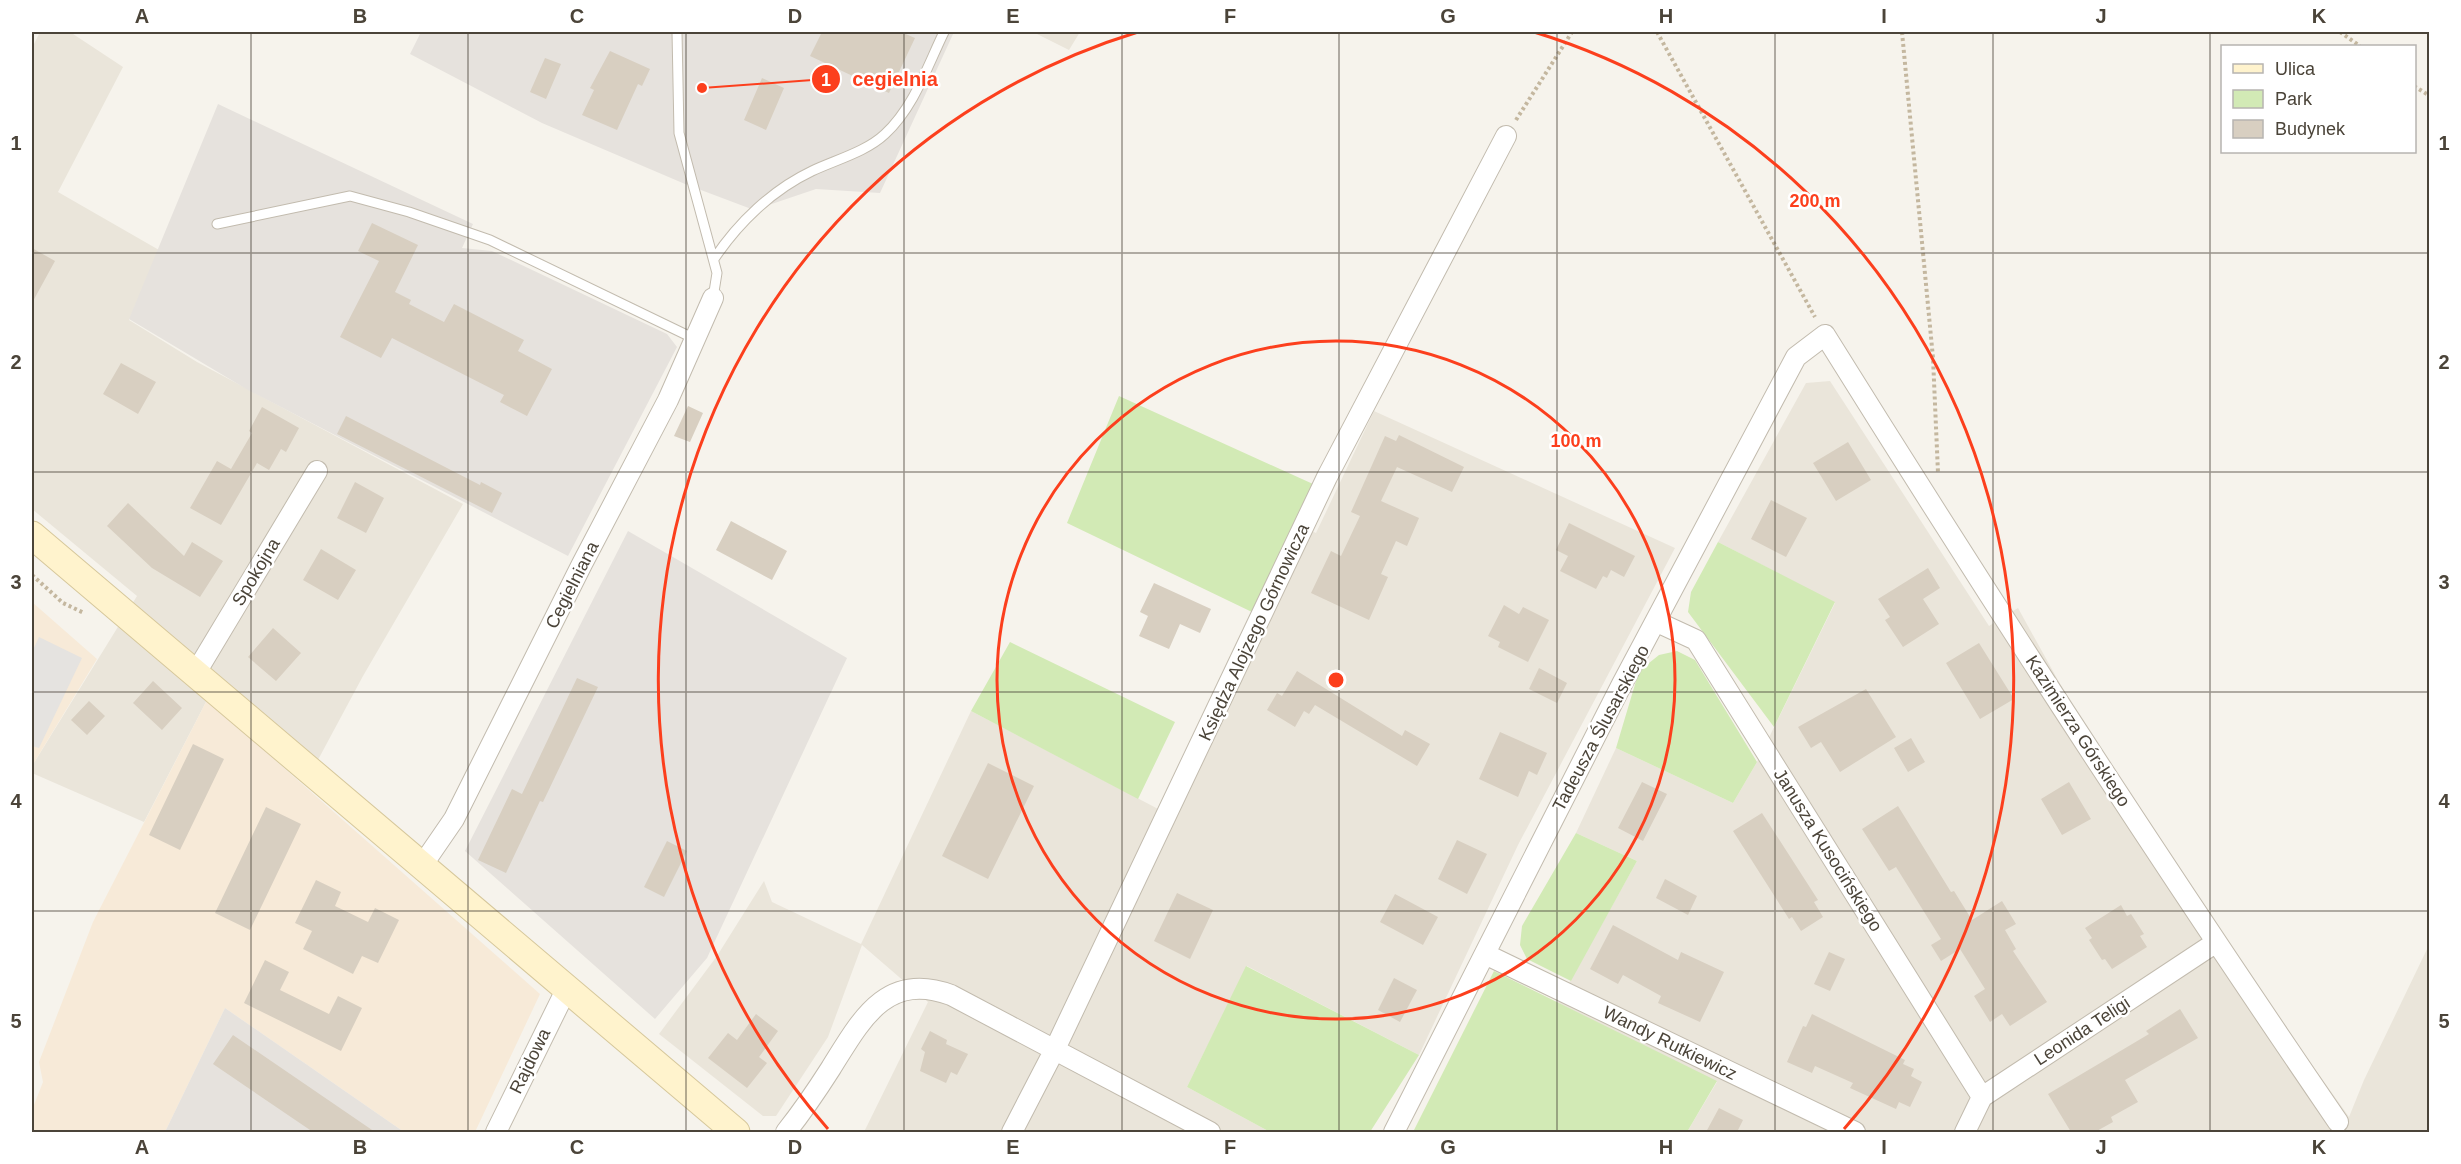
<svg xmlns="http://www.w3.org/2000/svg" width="2461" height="1164" font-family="Helvetica,sans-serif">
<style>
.residential{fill:#eae5da}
.commercial{fill:#f7ead8}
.industrial{fill:#e6e2dd}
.green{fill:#d2eab5}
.parking{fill:#e5e3e0}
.building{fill:#d8cfc1}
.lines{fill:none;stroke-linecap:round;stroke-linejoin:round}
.lane-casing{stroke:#c2bbae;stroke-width:11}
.street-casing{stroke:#c2bbae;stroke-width:22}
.secondary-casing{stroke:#d6c79b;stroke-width:29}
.path{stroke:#c4b79f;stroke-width:4;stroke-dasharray:3 3;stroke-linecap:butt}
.lane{stroke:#fff;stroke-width:9}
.street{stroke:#fff;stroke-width:20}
.secondary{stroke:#fff3cd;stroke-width:27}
.grid{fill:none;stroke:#4b4439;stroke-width:1.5;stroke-opacity:0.55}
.ring{fill:none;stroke:#fc3f1d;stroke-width:3}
.labels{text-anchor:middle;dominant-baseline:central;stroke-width:5;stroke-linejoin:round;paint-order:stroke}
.street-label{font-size:18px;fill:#4b4439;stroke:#fff}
.centre{fill:#fc3f1d;stroke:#fff;stroke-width:3}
.ring-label{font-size:18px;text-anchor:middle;font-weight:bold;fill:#fc3f1d;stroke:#fff;stroke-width:5;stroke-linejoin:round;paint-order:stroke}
.leader{fill:none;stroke:#fc3f1d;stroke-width:2}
.callout-dot{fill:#fc3f1d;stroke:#fff;stroke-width:2}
.mark-label{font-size:18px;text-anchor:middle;font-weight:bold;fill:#fff}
.callout-label{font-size:20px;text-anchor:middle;font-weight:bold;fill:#fc3f1d;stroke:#fff;stroke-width:5;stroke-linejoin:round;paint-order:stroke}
.neatline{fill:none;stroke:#4b4439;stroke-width:2}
.grid-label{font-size:20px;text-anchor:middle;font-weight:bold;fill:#4b4439}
</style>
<rect width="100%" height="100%" fill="#f6f3ec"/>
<path class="residential" d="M40,32H70L123,67L58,192L159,250L129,320L197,362L463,504L363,676L305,784L207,700L144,822L32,773V766L137,596L32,509V48Z
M1033,32H1080L1069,50Z
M1830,381L1989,626L2018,608L2126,803L2349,1117L2364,1080L2429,945V1132H1687L1717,1082L1558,1003L1637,861L1576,833L1616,748L1733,803L1757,762L1835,603L1718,542L1806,383Z
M1374,411L1675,548L1518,845L1419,1055L1247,966L1187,1087L1270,1132H864L928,1002L862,945L828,1037L776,1116H763L659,1034L717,956L764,881L772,902L861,944L971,711L1162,811L1298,525L1316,533Z"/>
<path class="commercial" d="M32,602L97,659L32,766Z
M207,700L540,994L475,1132H404L225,1008L165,1132H32V1110L43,1082L39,1062L93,922Z"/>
<path class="industrial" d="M421,32H954L880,193L816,189L754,210L685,184L542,123L410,54Z
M218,104L473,224L462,248L492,251L667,334L677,347L568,556L248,390L129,319Z
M628,531L847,658L707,958L655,1019L465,851Z
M225,1008L404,1132H165Z"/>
<path class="green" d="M1119,396L1313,484L1254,613L1067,523Z
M1718,542L1835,602L1774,727L1688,612L1691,592Z
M1010,642L1175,722L1138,799L971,711Z
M1677,651L1695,660L1757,762L1733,803L1616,748L1639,671L1659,655Z
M1576,833L1637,861L1571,981L1527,959L1520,945L1522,926Z
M1246,966L1419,1055L1370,1132H1270L1187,1087Z
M1494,971L1717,1081L1687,1132H1413Z"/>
<path class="parking" d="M39,637L82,658L39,748L32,746V652Z"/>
<path class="building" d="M822,32H901L915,38L889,93L810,56Z
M610,51L650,69L642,86L638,84L617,130L582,115L594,90L590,88Z
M545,58L561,64L546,99L530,92Z
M762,78L784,88L766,130L744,120Z
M372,223L418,245L395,292L411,300L409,304L444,322L454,304L524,340L518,351L552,369L527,416L500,402L504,395L392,338L381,358L340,337L379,261L358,251Z
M32,248L55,261L32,303Z
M121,363L156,382L138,414L103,394Z
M688,406L703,413L690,442L674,436Z
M262,407L299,428L286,452L281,449L269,470L257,463L221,525L190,508L217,461L231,469L252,433L249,431Z
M346,416L480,485L481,482L502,493L492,513L337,434Z
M1399,435L1464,467L1452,492L1397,467L1381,501L1419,518L1407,546L1396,541L1381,574L1388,577L1369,620L1311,593L1331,551L1341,556L1360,516L1351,512L1385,436L1396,441Z
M1848,442L1871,480L1836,501L1813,463Z
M355,482L384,498L366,533L337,518Z
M1771,500L1807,518L1786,557L1751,539Z
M128,503L184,556L192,542L223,561L200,597L152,568L107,526Z
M731,521L787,551L772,580L716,550Z
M1569,523L1635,556L1624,577L1611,570L1607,578L1603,576L1596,589L1560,571L1568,556L1556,550Z
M321,549L356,570L338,600L303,580Z
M1928,568L1940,588L1923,599L1939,624L1903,647L1885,620L1890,617L1878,599Z
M1154,583L1211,609L1200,633L1180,624L1169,649L1139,636L1148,616L1140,612Z
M1504,605L1519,614L1523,607L1549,620L1528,662L1498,647L1500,642L1488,636Z
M273,628L301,653L276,681L248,657Z
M1979,643L2014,699L1980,719L1946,663Z
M1539,668L1567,683L1557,703L1529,689Z
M1297,671L1402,736L1405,730L1430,744L1417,766L1315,705L1309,714L1304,711L1295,727L1267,710L1277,693L1282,696Z
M577,678L598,687L543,802L540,801L506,873L478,860L512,789L522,794Z
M153,681L182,708L162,730L133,703Z
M1866,689L1896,737L1840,772L1821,742L1811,748L1798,727Z
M89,701L105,716L87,735L71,720Z
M1500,732L1547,753L1537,775L1529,771L1518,797L1479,779Z
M1911,738L1925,762L1908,772L1894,748Z
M193,744L224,759L180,850L149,835Z
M988,763L1034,786L988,879L942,856Z
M1642,782L1667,794L1643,841L1618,828Z
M2069,782L2091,819L2062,835L2041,799Z
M1898,806L1951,892L1954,891L1972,920L2002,901L2016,924L2005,930L2016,949L2013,951L2047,1002L2010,1026L2002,1014L1990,1022L1974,996L1985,989L1960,949L1941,961L1931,945L1941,939L1896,867L1889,871L1862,829Z
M266,807L301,824L250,930L215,913Z
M1762,813L1818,900L1814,902L1823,917L1801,931L1792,917L1789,919L1733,831Z
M1457,840L1487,854L1467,894L1438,879Z
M667,841L687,851L664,897L644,887Z
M1665,879L1697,896L1688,915L1656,898Z
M316,880L341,892L335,906L368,922L375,908L399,920L378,963L362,956L353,974L303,949L312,931L295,923Z
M1177,893L1213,910L1190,959L1154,941Z
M1395,894L1438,917L1423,945L1380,922Z
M2121,905L2127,916L2131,914L2144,934L2140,936L2147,947L2112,969L2105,959L2102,960L2089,940L2092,938L2085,928Z
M1613,925L1678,960L1681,952L1724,972L1700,1022L1658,1003L1661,996L1623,975L1618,984L1590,969Z
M1829,952L1845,959L1830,991L1814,984Z
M265,960L289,972L280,990L329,1014L338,996L362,1008L341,1051L244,1003Z
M1394,978L1417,990L1400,1022L1378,1010Z
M2180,1009L2198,1038L2125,1080L2138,1102L2111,1117L2113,1122L2095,1132H2071L2048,1094L2149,1034L2146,1031Z
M756,1014L778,1031L759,1057L767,1063L747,1088L708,1058L728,1033L737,1040Z
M1812,1014L1905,1060L1903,1064L1914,1069L1911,1076L1922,1082L1910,1107L1899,1102L1896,1109L1850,1088L1853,1083L1815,1066L1812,1073L1787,1062L1803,1026L1806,1027Z
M930,1031L947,1040L946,1044L968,1054L957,1075L951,1072L946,1083L920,1071L925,1052L921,1049Z
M233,1035L375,1132H313L213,1064Z
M1719,1108L1743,1120L1737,1132H1706Z"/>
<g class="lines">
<defs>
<path id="lane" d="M677,32L679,133L717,273L713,298
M217,224L350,196L409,212L490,240L695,339
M714,259C738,223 772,190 812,171C835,160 866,152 885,134C914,107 927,67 944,32"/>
<path id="street" d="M1657,622L1696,640L1982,1097
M195,674L317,471
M421,867L454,819L582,564L668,400L713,298
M1485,954L1855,1132
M496,1132L566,990
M786,1132C802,1112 817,1090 831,1068C861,1020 886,971 951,995L1210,1132
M1012,1132L1055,1049L1327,477L1506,136
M1394,1132L1622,684L1796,357L1825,335C1991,601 2161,863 2338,1122
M1965,1132L1982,1097L2215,943"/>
<path id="secondary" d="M32,535L736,1132"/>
</defs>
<use href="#lane" class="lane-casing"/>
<use href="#street" class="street-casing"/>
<use href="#secondary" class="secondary-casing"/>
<path class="path" d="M1657,32L1815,317
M1902,32L1933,358L1938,473
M2340,32L2360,46
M2414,86L2430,96
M1516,120L1572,32
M32,575L63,603L84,613"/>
<use href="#lane" class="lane"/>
<use href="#street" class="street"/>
<use href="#secondary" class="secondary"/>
</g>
<path class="grid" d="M251,32V1132M468,32V1132M686,32V1132M904,32V1132M1122,32V1132M1339,32V1132M1557,32V1132M1775,32V1132M1993,32V1132M2210,32V1132M32,253H2430M32,472H2430M32,692H2430M32,911H2430"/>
<g class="ring">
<circle cx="1336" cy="680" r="339"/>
<path d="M828 1129A678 678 0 0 1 1138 32M1534 32A678 678 0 0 1 1844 1129"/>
</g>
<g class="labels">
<g class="street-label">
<text transform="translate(256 572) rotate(-59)">Spokojna</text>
<text transform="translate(572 585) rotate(-63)">Cegielniana</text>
<text transform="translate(1254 632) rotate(-65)">Księdza Alojzego Górnowicza</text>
<text transform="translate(1601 728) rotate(-62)">Tadeusza Ślusarskiego</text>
<text transform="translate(2078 731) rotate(57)">Kazimierza Górskiego</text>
<text transform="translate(1828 850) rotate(58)">Janusza Kusocińskiego</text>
<text transform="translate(2082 1031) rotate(-33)">Leonida Teligi</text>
<text transform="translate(1670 1043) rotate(26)">Wandy Rutkiewicz</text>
<text transform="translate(530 1061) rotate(-64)">Rajdowa</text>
</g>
</g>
<circle cx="1336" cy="680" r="9" class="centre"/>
<g class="ring-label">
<text x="1815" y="207">200 m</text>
<text x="1576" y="447">100 m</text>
</g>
<path class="leader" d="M702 88L826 79"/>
<g class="callout-dot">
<circle cx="702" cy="88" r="6"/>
<circle cx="826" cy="79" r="15"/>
</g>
<g class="mark-label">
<text x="826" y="86">1</text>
</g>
<g class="callout-label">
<text x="895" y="86">cegielnia</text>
</g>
<rect width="2461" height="1164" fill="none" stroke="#ffffff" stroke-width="66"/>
<rect x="2221" y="45" width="195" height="108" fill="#ffffff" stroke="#b7b4b0" stroke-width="1.5"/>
<rect x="2233" y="64" width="30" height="9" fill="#fff3cd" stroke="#b7b4b0" stroke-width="1.5"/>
<text x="2275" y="75" font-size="18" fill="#4b4439">Ulica</text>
<rect x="2233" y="90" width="30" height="18" fill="#d2eab5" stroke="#b7b4b0" stroke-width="1.5"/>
<text x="2275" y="105" font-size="18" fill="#4b4439">Park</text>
<rect x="2233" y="120" width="30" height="18" fill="#d8cfc1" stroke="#b7b4b0" stroke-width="1.5"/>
<text x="2275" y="135" font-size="18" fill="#4b4439">Budynek</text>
<rect x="33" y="33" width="2395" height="1098" class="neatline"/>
<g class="grid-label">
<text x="142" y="23">A</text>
<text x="360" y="23">B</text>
<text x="577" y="23">C</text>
<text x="795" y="23">D</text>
<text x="1013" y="23">E</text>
<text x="1230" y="23">F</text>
<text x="1448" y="23">G</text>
<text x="1666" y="23">H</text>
<text x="1884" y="23">I</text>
<text x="2101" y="23">J</text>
<text x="2319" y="23">K</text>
<text x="16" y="150">1</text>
<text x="2444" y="150">1</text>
<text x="16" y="369">2</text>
<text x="2444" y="369">2</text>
<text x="16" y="589">3</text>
<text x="2444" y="589">3</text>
<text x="16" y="808">4</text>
<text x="2444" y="808">4</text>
<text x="16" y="1028">5</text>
<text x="2444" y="1028">5</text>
<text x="142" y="1154">A</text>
<text x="360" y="1154">B</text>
<text x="577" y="1154">C</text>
<text x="795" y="1154">D</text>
<text x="1013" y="1154">E</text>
<text x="1230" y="1154">F</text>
<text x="1448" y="1154">G</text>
<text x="1666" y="1154">H</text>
<text x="1884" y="1154">I</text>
<text x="2101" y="1154">J</text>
<text x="2319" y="1154">K</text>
</g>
</svg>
